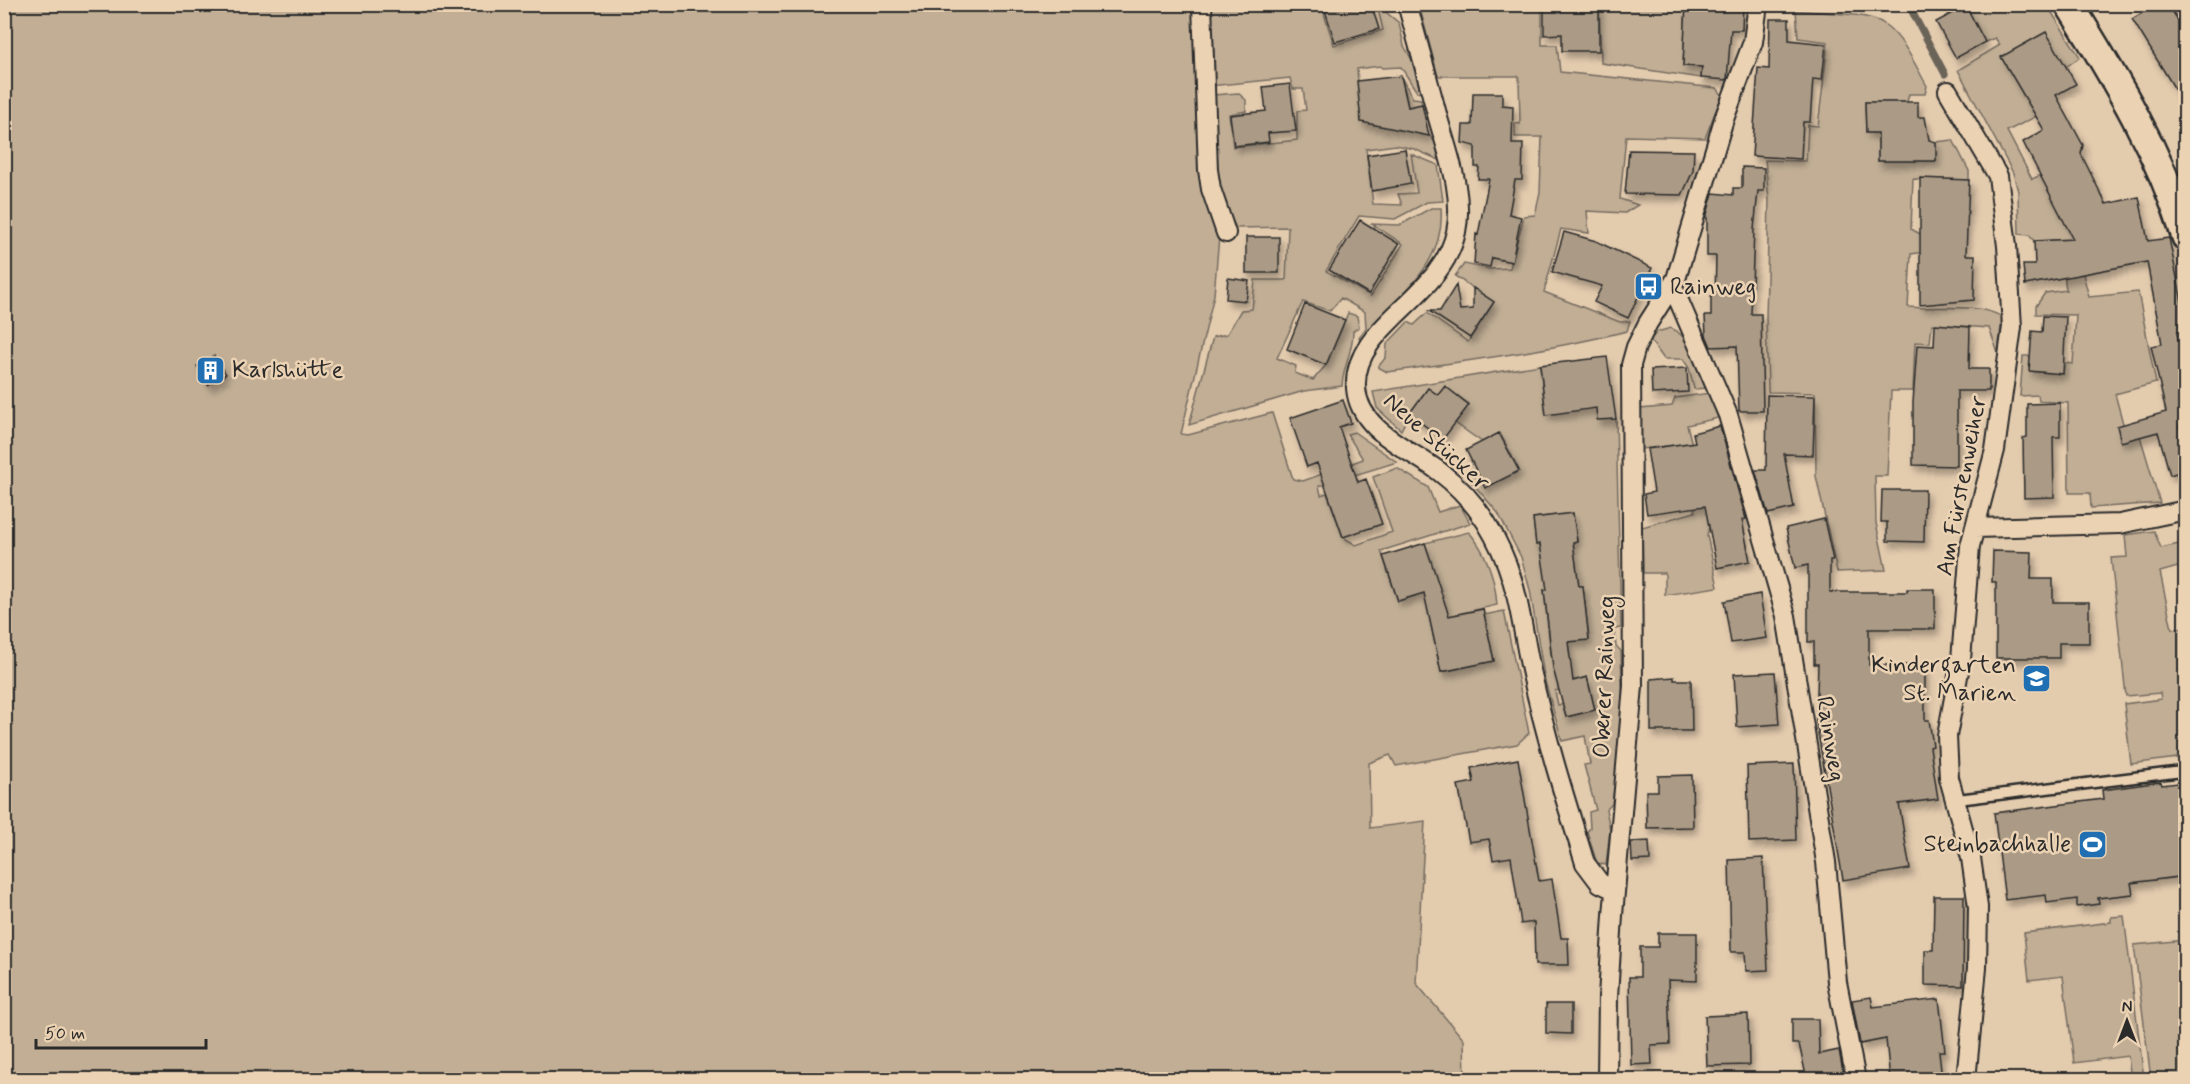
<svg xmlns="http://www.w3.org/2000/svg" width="2190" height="1084" font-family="Mynerve,sans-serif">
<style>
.green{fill:#c1ae95;stroke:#766c60;stroke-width:1.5;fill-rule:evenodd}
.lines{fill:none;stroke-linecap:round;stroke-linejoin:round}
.stream{stroke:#6b6359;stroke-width:7}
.building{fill:#ab9a85;stroke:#2b2b2b;stroke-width:1.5;filter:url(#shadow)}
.service-casing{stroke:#2b2b2b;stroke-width:14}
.minor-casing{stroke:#2b2b2b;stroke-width:22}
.secondary-casing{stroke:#2b2b2b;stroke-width:32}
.service{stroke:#ebd2b3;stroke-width:9}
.minor{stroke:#ebd2b3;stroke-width:18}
.secondary{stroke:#ebd2b3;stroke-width:27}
.labels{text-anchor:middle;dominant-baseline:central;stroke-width:5;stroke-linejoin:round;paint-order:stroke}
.poi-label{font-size:24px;fill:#2b2b2b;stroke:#ebd2b3;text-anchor:start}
.street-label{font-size:24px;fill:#2b2b2b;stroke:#ebd2b3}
</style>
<defs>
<filter id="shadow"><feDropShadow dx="3.5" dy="6" stdDeviation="3" flood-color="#0004"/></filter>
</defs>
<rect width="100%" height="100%" fill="#e3cbae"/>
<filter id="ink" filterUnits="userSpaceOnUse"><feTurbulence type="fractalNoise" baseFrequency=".0167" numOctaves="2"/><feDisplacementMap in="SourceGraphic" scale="12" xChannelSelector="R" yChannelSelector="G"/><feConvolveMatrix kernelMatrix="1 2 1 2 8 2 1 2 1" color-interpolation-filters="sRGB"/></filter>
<g filter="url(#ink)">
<path class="green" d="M1321,4L1334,45L1383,30L1377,5L1399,23L1404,46L1412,60L1420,91L1417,92L1401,67L1382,68L1380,66L1357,69L1361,122L1385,127L1408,123L1407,99L1401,76L1413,98L1421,99L1428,134L1435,142L1439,160L1414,149L1396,145L1366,149L1373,204L1402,205L1398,194L1417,193L1411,154L1438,165L1443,201L1427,202L1395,219L1359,216L1326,271L1371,296L1403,244L1372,224L1400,225L1431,208H1441C1446,270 1392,298 1360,341L1359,337L1366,328L1365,312L1341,298L1330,311L1303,302L1277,358L1296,366L1295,373L1313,380L1326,365L1348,313L1357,316L1359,327L1353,331C1353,351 1343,367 1342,386L1304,391L1189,425L1213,337L1227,334L1241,310L1252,309L1255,280H1286L1288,227L1236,228L1215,186L1211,151L1213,95L1238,93L1246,100V111L1229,114L1233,147L1297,140V111L1306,110L1303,89H1293L1290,78L1209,86V7H1196L1200,159L1219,236L1214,295L1181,434L1188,435L1272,413L1293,479L1303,481L1363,459L1347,434L1354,432L1397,462L1319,486L1321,495L1327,493L1343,537L1356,545L1392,532L1373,477L1397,468L1428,487L1438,512L1460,505L1470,523L1381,551L1398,601L1439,588L1425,543L1469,532C1487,553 1495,578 1497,605L1430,620L1441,672L1494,661L1484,615L1504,611L1529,733L1517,744L1396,766L1390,755L1369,763L1370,828L1425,821L1416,983L1464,1040L1465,1079L5,1080V5Z
M1992,4L2007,5L2010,9L2019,5H2047L2080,57L2066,67L2046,32L2002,57L2037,116L2007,131L2032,179L2041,175L2099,191L2107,204L2083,274L2089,297L2138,292L2156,383L2115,394L2125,431L2138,429L2160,503L2091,508L2090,493H2069L2068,403L2039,401L2038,395L2020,396L2023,356H2030V371L2063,374L2064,363L2073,364L2076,315L2036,314V306L2045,293L2066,290L2060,240L2034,241L2029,235L2019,234L2018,191L2013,173L1958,70L2000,45L1995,38L1985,42L1966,6L1949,15L1943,5Z
M1419,5H1542V45H1557L1560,72L1717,88L1722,95L1705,138L1626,136L1620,199L1638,205L1625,213L1587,211L1589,233L1561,229L1544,292L1620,322L1630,321L1627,331C1548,351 1468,361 1387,372L1378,367L1386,357L1387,344L1408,322L1414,325L1427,313L1468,342L1494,302L1455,276L1464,264L1490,269L1510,268L1524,216L1535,215L1540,192L1542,137H1515V123L1520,124L1519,76H1438Z
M1599,5H1686L1683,65L1702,67L1701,78L1601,63Z
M1796,10C1817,13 1868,12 1884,24C1904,38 1915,65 1927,86L1925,94H1909L1907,102H1865L1866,133H1878V161H1936V142L1953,140L1969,171V180L1913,179L1911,229L1924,236L1925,252L1911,254L1908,307C1937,310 1977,302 2002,317L1998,353L1989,328L1932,324L1930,343L1915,342L1913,391H1891L1887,476H1875L1876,523L1886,570L1837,572L1816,476L1815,393L1768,392L1766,319L1769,200L1765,160L1806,161L1808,125L1818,126L1828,42L1798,38Z
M1671,328C1693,338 1698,367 1707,388L1694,389L1689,368L1683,359H1664L1650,340L1657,332Z
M1540,365L1546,415L1596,403L1597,419H1616L1621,628L1614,629L1616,646L1621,651L1623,722L1612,804L1606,810L1610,829L1606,865L1597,863L1587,832L1590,828L1589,812L1596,810L1584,765L1590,764L1585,736L1562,741L1545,681L1530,590L1521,557L1498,513L1469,479L1477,472L1486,488L1519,470L1500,433L1482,442L1455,423L1469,404L1445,387L1438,395L1428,388L1409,414L1401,430L1377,408L1373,392ZM1573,513L1577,541L1573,542L1575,560L1536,544L1533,518ZM1583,586L1589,639L1568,642L1569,653L1551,655L1544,590ZM1587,677L1595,710L1566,717L1562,704L1558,705L1555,691L1559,690L1558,685Z
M1710,393L1718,418L1687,425L1711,519L1707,535L1718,587L1665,595V573H1643L1642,527L1695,512L1684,444L1641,449L1640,409L1672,406L1675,398Z
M2154,531L2161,548L2179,544L2185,565L2160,572L2172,629L2185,628V757L2131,764L2124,704L2161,699L2160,693L2126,696L2111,558L2127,557L2125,535Z
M2124,916L2144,1079H2131L2128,1056L2074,1063L2063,976L2029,980L2024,933L2111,922V917Z
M2185,940V1079H2151L2134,945Z"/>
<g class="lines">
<path class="stream" d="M1908,4L1945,74"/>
</g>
<path class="building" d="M1323,4H1371L1379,29L1335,42Z
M1544,4H1599V51H1562V34L1544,35Z
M1686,4H1743L1742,30H1731L1727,80L1701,78L1702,67L1683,66Z
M2157,4H2168L2186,33V107L2132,19Z
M1966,6L1985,42L1956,58L1936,22Z
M1770,19H1789V40L1826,44L1822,80L1813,79L1810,122H1803L1801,159L1752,156L1758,68L1769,69Z
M2046,32L2076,84L2056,95L2083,145L2081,154L2106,204L2139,197L2148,241L2169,238L2186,322V331L2177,333L2186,376V424L2179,426L2186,450V470L2170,475L2158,432L2121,442L2117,426L2166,412L2151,346L2162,344L2147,262L2025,285L2023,265H2035L2034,241L2073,239L2023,142L2044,130L2001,57Z
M1401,76L1408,107L1422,104L1429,136L1361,122L1357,81Z
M1290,84L1296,131L1268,133L1269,142L1234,146L1230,115L1266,111L1263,87Z
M1473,93H1502V105L1513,106L1512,144H1523L1522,180H1515L1509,214L1521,217L1512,262L1492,258L1490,267L1474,264L1476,234L1478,235L1489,179H1478L1479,167H1475V146L1462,143L1463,125H1472Z
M1865,102H1918V117H1925L1929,140L1936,142V161H1878V133H1866Z
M1405,149L1411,184L1372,191L1367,155Z
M1629,150L1694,151L1693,171L1682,195L1625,194Z
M1742,167L1764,168V191H1758L1754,230L1751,314H1761L1763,411H1739L1737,346L1711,347L1706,335L1705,316H1711V296H1715L1716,256H1707V214L1713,193L1733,195V188H1742Z
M1920,178L1969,180L1966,255H1975L1974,300L1920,305Z
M1360,220L1399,244L1369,294L1329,270Z
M1564,232L1596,241L1652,268L1628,318L1594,302L1602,286L1552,272Z
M1246,237H1279V273H1246Z
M1228,278L1249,281L1246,301L1226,299Z
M1456,285L1460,310L1473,309V288L1494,302L1470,338L1429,311H1440Z
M1305,304L1345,320L1326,365L1287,349Z
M2043,316L2066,317L2063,374L2029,371L2032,331L2042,332Z
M1935,324L1970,327L1969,369H1989V391H1957V466L1913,465V403L1917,345L1934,346Z
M214,356L226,374L208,385L197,366Z
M1607,357L1616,419L1597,420L1596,408L1546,415L1540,365Z
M1687,368L1688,392L1652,394L1651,370Z
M1445,386L1469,405L1443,439L1409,414L1428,388L1438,395Z
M1767,395L1815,396L1813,455L1784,454L1794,508L1768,514L1755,470H1766Z
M1343,400L1351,423L1339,427L1358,482L1366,479L1382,524L1343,537L1317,463L1307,467L1290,418Z
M2060,403V437H2053L2054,497L2024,498L2023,438L2027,437V404Z
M1720,426L1746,519L1742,520L1750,561L1717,568L1705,506L1647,514L1644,494L1654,492L1647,449L1695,442L1693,433Z
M1499,433L1519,471L1485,488L1466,450Z
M1882,490H1925L1924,542L1887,541V522H1881Z
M1573,513L1577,541L1573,542L1579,586H1583L1589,640L1568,642L1573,681L1587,677L1595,710L1566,717L1553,668L1544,590H1547L1540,544L1536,545L1533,518Z
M1824,519L1833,560H1830V592H1907V589H1935V629H1869V665H1925V720H1929L1933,746L1930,747L1938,799L1899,804L1910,869L1843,880L1816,721L1818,664H1814V642H1808V565L1795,568L1786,528Z
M1425,543L1449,616L1483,609L1494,661L1441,672L1424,593L1398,601L1383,556Z
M1993,551L2032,552L2031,579H2053V602H2089V643H2059V658H1996V582H1992Z
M1760,594L1767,638L1731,643L1724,601Z
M1775,672L1779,724L1737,727L1734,674Z
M1674,677V680H1691L1692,731H1651V679Z
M1518,759L1539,881L1552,879L1561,938H1568L1569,965H1535L1534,922L1521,924L1511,857L1493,860L1489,839L1469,842L1458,785L1474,782L1471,768Z
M1794,764L1796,840L1749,842L1747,766Z
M1692,775L1693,827L1647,828L1646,791H1658V776Z
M2161,782L2162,785L2186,782V876L2131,883L2133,894L2098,898L2099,904L2077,907V899L2047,903L2046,895L2005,900L1994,813L2103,799L2102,790Z
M1649,841L1650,860L1632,861L1631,842Z
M1763,858L1768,970L1746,971L1745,952H1731L1729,860Z
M1934,896H1964L1963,986L1925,985V950H1933Z
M1658,933H1697V981L1668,980L1670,1044L1651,1045L1652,1064L1631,1065L1629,977H1640V947H1658Z
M1871,997L1873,1007L1939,999L1945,1051H1939L1942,1080H1890L1886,1039L1860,1044L1852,1000Z
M1546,1004H1571V1034L1546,1033Z
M1748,1014L1749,1065L1707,1066L1705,1016Z
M1792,1019H1818L1819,1054L1839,1050L1844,1077L1807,1080L1799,1044H1792Z"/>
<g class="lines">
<defs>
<path id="service" d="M1954,800L2186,771"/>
<path id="minor" d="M1202,4L1208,170L1211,189L1226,233
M1407,4C1418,42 1428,80 1438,118C1448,154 1464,194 1456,232C1442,299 1352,325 1356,388C1359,431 1410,449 1440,472C1457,485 1474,503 1486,522C1518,574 1519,613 1531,670C1545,735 1565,799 1585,863L1600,883L1615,890
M1948,91L1998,176L2007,246L2012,327L1995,450L1970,546L1961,660L1947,736L1949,778L1971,858L1978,907L1977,968L1966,1080
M1673,287L1728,415L1786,616L1826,862L1837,982L1856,1080
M1975,528L2120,524L2186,510
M1607,1080L1608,997L1613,915L1633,686L1631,365L1636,347L1648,323L1676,279L1724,119L1753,42L1758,4"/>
<path id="secondary" d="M2069,4C2117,81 2159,151 2186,237"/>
</defs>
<use href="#service" class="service-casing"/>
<use href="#minor" class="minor-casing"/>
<use href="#secondary" class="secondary-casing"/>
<use href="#service" class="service"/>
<use href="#minor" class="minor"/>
<use href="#secondary" class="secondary"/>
</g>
</g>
<defs>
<symbol id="bus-square" viewBox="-11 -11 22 22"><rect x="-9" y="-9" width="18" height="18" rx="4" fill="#1f6fb2" stroke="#ebd2b3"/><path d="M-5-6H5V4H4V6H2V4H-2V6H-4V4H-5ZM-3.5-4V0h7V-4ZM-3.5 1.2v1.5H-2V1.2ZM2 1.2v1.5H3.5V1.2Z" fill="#fff"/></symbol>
<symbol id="building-square" viewBox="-11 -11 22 22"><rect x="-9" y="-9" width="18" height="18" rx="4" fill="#1f6fb2" stroke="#ebd2b3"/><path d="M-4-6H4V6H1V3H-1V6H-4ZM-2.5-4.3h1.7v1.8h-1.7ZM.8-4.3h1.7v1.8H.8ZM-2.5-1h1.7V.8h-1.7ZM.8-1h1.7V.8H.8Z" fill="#fff"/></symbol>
<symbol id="school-square" viewBox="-11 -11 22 22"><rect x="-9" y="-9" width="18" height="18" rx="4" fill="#1f6fb2" stroke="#ebd2b3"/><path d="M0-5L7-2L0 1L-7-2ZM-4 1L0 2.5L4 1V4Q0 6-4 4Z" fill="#fff"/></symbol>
<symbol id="stadium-square" viewBox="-11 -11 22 22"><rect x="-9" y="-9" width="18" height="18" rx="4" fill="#1f6fb2" stroke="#ebd2b3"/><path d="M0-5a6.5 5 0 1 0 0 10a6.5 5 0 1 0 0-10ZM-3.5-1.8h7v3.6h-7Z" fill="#fff"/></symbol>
</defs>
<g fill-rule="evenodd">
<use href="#bus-square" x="1632" y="270" width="33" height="33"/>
<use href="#building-square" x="194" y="354" width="33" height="33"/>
<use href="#school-square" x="2020" y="662" width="33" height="33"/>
<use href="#stadium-square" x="2076" y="828" width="33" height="33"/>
</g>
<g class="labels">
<g class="poi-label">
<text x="1670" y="287">Rainweg</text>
<text x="232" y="370">Karlshütte</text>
<text x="2016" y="665" text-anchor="end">Kindergarten<tspan x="2016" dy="28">St. Marien</tspan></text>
<text x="2071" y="844" text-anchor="end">Steinbachhalle</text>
</g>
<g class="street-label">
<text transform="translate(1436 442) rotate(42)">Neue Stücker</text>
<text transform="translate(1962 486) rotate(-79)">Am Fürstenweiher</text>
<text transform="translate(1605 677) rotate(-88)">Oberer Rainweg</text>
<text transform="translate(1830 739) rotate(81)">Rainweg</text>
</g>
</g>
<rect width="2190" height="1084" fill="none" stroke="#ebd2b3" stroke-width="24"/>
<rect x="12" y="12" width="2166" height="1060" fill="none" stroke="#2b2b2b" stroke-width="2" filter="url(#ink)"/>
<g transform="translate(2127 1021)" stroke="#ebd2b3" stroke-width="4.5" paint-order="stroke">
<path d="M0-4.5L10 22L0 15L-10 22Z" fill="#2b2b2b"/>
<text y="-9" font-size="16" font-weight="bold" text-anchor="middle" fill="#2b2b2b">N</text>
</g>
<path d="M36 1039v9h170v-9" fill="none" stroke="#2b2b2b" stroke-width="3"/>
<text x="45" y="1039" font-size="18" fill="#2b2b2b" stroke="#ebd2b3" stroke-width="4.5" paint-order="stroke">50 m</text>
</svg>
